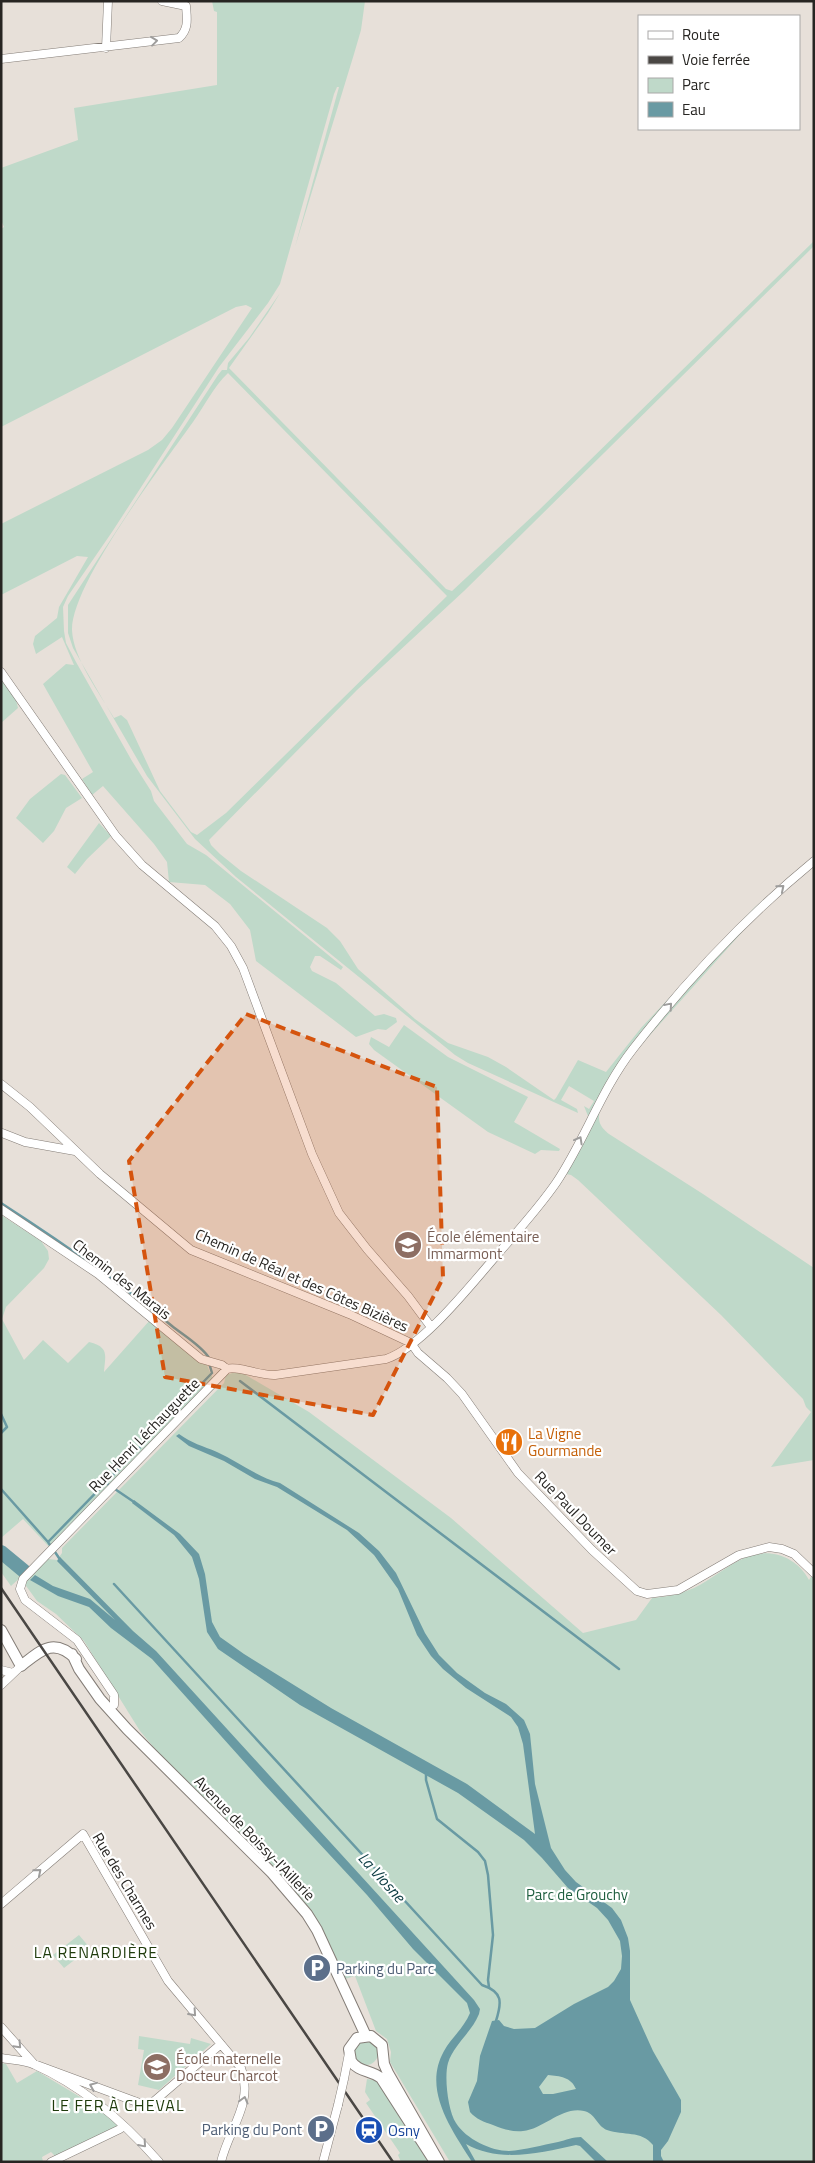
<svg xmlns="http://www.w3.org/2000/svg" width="815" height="2163" font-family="'Titillium Web',sans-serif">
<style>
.green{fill:#bfd9c9;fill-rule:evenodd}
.water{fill:#699aa3;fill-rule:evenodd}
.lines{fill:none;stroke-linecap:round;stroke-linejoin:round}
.stream{stroke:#699aa3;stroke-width:2.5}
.river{stroke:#699aa3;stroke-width:14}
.minor-casing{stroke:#847d77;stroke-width:9}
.major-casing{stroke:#847d77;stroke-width:12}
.minor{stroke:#fff;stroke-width:8}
.major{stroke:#fff;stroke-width:10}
.rail{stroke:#4a4744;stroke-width:2.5}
.minor-bridge-casing{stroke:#847d77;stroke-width:9;stroke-linecap:butt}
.minor-bridge{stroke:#fff;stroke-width:8}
.oneway{stroke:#9e9d9c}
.marked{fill:#d5540e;fill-opacity:0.2;stroke:#d5540e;stroke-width:4;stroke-dasharray:10 6;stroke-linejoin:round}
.labels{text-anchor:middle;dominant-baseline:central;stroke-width:4.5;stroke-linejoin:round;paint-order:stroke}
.education-label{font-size:15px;fill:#785e54;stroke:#fff;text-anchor:start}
.street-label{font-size:15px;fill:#272522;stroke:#fff}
.food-label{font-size:15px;fill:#c56008;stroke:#fff;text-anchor:start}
.park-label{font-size:15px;fill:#1e5e3f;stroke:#fff}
.service-label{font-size:15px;fill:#4e5e75;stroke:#fff;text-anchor:start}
.transit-label{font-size:15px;fill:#164399;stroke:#fff;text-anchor:start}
.water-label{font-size:16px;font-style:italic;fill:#0e3d44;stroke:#fff}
.neighbourhood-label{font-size:16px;letter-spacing:1px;fill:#1f3b0c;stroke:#fff}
</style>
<rect width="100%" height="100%" fill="#e7e0d9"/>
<path class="green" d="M212,1H365L361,30L354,54L295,247L339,87H337L334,94L280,284L268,303L219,367L112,532L68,596L63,607L64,631L66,643L76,662L132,761L151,791L154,801L187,844L206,855L343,967L341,970L320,956H315L310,967L312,971L336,983L375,1016L384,1014L396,1018L397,1022L386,1030L378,1029L356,1037L256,961L250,930L230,904L205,885L169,882L167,862L154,844L103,786L92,795L82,779L93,772L43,684L66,664L74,665L62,637L36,654L33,644L35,636L57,618L59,607L88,557L77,556L1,595V524L148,450L162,440L172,428L252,308L246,305L236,307L1,427V229L4,227L1,220V168L78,140L74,108L217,85V12L214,11Z
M814,241V246L464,591L357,690L209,840L211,845L220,854L241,871L327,928L340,941L358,969L415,1019L448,1043L488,1057L506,1067L554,1100L556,1098L578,1060L606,1072L641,1028L729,934L755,907L814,856V858L760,905L610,1077L588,1116L584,1106L589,1109L594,1101L569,1086L561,1100L577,1109L578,1113L468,1063L455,1055L236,877L195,839L147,776L73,648L68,633V605L218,375L222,370H227L228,363L249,338L280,293L268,313L229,368L446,589L452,591L538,511ZM228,373L447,596L226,813L197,835L191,832L160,791L127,720L121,715L114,718C100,694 73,658 72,630C71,584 164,463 193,422C204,407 214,386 228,373Z
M1,677L16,700L18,708L1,723Z
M61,774L65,775L82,798L66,808L54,831L43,843L16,818L30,799Z
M99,823L111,836L87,859L75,874L67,867Z
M761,911L642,1044C631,1058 598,1100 599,1118C599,1125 604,1130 609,1134L703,1194L814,1268V1460L771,1467L811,1412L806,1407L803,1399L721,1315L578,1180L571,1175L566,1174C572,1162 591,1133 593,1122L624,1064L683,993L747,923Z
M404,1025L448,1057L528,1097L514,1122L560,1149L559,1151L541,1150L535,1154L488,1132L374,1050L369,1044L371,1037L389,1047Z
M1,1215L41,1241L48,1251L49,1259L44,1268L6,1307L2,1319L24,1360L43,1340L68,1363L89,1342C110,1347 105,1356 104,1372L150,1320L206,1363L213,1379L50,1548L23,1519L1,1538Z
M239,1371L309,1412L451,1518L583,1633L636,1620L652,1598C667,1597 680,1594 694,1588C711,1580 726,1566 744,1558C769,1547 796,1556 809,1580L814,1572V2162H450L390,2062L391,2052L387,2039L376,2031L355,1976L345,1979L316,1920L273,1866L161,1756L140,1731L84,1641L56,1614L37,1601L24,1583L48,1559L57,1560L62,1553V1548L224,1383L226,1375Z
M1,1555L23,1575L11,1586L1,1572Z
M79,1935L90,1948L64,1968L53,1955Z
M139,2036L190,2044L191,2038L211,2044L159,2090L138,2085L144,2050L138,2049Z
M354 2053a12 12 0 1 1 24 0a12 12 0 1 1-24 0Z
M1,2063L6,2064L17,2083L37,2071L105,2112L118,2126L55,2156L51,2152L42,2157L43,2162H1Z
M367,2079L379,2081L430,2162H401L398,2155L400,2153L366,2103L370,2100L365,2092Z"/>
<path class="water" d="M179,1434C191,1443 203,1446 217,1452C239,1462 257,1477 280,1483L359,1533L379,1551L396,1573L425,1633L439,1655L457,1673L485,1693L506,1704L524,1720L530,1734L535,1784L551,1848L565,1870L576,1882L612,1908L621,1920L628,1938L630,1951V2000L653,2051L681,2100V2112L668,2141L661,2150V2156L664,2162H653V2145C641,2130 624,2136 607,2130C597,2126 595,2113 584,2111C562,2106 544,2129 523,2131C512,2132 503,2129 493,2125C484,2122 476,2119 470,2112L468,2102L477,2081L480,2056L492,2021L499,2020L504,2026L514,2029L535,2028L574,2004L608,1987L614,1981L621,1969L622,1956L620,1941L608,1920L597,1908L568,1888L542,1858L524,1840L458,1793L300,1705L218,1649L207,1632L199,1579L192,1557L174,1535L132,1503L134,1500L180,1534L199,1554L205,1574L212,1622L220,1637L244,1654L331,1708L467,1784L535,1834L523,1744L518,1727L511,1717L466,1688L443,1669L431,1656L417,1635L398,1589L374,1555L347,1530L277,1487L255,1479L224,1461L189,1446L176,1436ZM548,2075C560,2076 571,2077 576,2089L553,2094H543L539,2087Z
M60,1557L133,1631L156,1651L474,2000L480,2009L479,2014C472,2032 454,2044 448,2063C444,2077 448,2111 456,2123C466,2139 491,2151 509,2151C525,2150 542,2145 558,2142C566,2140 573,2137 581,2137L608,2162H596L580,2146L576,2145C540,2153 499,2163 466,2144L476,2162H472C452,2130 422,2090 444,2051C451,2038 464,2028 470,2013L467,2003L413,1949L367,1895L264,1784L152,1659L111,1628L89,1607L58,1596L30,1580L35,1575L53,1586L90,1599L115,1620L57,1561Z"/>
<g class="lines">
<path class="stream" d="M1,1203C60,1241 118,1281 172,1326C183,1335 202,1346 209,1358
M240,1381L619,1669
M1,1414L7,1427L1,1433
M106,1483L134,1502
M1,1489L48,1542
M50,1545L48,1542L212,1373L209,1363
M55,1552L61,1561
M114,1584L482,1985C503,1992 502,2002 496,2021
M426,1773V1780L437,1819L478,1852L485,1861L488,1875L493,1935L488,1980L489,1987"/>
<path class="river" d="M1,1552L24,1571"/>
<defs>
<path id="minor" d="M106,48L108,1
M1,59L179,38C189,29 187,19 186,6L162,1
M1,672L116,836L142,865L215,926L231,946L243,968L312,1154L339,1213L367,1249L408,1296L431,1327
M1,1084L30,1107L100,1174L191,1250L349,1314L411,1343L418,1353L447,1378L462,1394L518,1473L592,1550L637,1591L647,1594L678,1590L739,1555L769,1547L782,1549L794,1554L814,1573
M2,1133L25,1142L75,1151
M1,1209L98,1274L201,1359L222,1365L227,1369
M1,1670L13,1673
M1,1685L21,1666
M107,1707L114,1705V1695L77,1640L25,1600L20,1589L23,1579L227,1369C236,1365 261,1376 275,1375L386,1359C422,1347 470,1286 496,1256C516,1233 538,1209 556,1183C585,1140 601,1090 633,1049C686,981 747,916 814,861
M1,1904L83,1834L168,1981L241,2068C254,2104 229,2128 221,2162
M1,2027L34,2064
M1,2058C12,2060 26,2060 35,2065C84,2087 124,2122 159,2162
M34,2064L145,2105L152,2103L221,2044
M344,2079L349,2053
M51,2162L120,2129
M323,2162L338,2105"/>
<path id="major" d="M1,1630L21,1666C41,1650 54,1637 76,1659
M72,1654L79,1669L100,1699L127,1729L272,1873L307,1914L317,1930L366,2036
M435,2162L381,2078C371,2070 358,2072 351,2061L349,2049L357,2038L371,2036L382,2045L384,2064L388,2073L439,2162"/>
</defs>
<use href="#minor" class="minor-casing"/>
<use href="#major" class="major-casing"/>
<use href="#minor" class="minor"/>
<use href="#major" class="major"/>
<path class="rail" d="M1,1588L393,2162"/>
<defs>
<path id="minor-bridge" d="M338,2105L344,2079"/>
</defs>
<use href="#minor-bridge" class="minor-bridge-casing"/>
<use href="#minor-bridge" class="minor-bridge"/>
</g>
<defs><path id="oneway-chevron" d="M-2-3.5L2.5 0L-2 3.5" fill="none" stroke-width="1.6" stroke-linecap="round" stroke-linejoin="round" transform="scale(1.25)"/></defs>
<g class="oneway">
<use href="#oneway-chevron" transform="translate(154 41) rotate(-7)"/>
<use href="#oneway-chevron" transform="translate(781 888) rotate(-40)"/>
<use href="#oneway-chevron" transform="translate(669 1006) rotate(-49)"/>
<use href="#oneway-chevron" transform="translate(579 1140) rotate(-61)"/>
<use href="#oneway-chevron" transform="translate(38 1872) rotate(-40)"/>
<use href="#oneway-chevron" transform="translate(193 2013) rotate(48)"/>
<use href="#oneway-chevron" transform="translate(18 2045) rotate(47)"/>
<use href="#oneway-chevron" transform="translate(93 2086) rotate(-158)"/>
<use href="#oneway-chevron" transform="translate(244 2100) rotate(-75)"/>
<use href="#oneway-chevron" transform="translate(143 2144) rotate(49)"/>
</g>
<path class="marked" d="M246,1014L437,1087L443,1278L373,1415L165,1377L129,1161Z"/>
<defs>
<symbol id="school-disc" viewBox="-11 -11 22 22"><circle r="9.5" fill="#8d6e63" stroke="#fff"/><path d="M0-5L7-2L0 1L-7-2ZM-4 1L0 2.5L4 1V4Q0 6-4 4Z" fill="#fff"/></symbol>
<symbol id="restaurant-disc" viewBox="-11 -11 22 22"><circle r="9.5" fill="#e8710a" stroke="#fff"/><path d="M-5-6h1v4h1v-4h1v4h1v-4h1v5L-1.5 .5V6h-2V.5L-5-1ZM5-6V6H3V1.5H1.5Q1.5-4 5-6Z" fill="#fff"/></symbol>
<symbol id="parking-disc" viewBox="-11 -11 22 22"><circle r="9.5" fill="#5c6f8a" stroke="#fff"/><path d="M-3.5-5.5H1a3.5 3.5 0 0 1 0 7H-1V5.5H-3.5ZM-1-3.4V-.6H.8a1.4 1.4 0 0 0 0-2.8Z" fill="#fff"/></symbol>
<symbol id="station-disc" viewBox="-11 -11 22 22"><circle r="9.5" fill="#1a4fb4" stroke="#fff"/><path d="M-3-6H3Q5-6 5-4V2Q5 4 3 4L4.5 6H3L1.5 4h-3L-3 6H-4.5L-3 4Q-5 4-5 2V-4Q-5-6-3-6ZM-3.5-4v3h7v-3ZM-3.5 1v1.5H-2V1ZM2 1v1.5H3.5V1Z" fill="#fff"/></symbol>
</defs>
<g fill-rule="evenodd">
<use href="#school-disc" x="392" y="1229" width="32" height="32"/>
<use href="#restaurant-disc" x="493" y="1426" width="32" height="32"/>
<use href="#parking-disc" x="301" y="1952" width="32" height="32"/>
<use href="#school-disc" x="141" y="2051" width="32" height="32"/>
<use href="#parking-disc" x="305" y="2113" width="32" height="32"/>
<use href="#station-disc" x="353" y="2114" width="32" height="32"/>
</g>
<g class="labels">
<g class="education-label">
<text x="427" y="1236">École élémentaire<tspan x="427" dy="17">Immarmont</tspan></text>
<text x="176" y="2058">École maternelle<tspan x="176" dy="17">Docteur Charcot</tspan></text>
</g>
<g class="street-label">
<text transform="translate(122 1279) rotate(38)">Chemin des Marais</text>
<text transform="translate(302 1280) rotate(24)">Chemin de Réal et des Côtes Bizières</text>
<text transform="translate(144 1435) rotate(-46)">Rue Henri Léchauguette</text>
<text transform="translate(576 1513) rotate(46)">Rue Paul Doumer</text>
<text transform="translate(255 1838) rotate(46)">Avenue de Boissy-l'Aillerie</text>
<text transform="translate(125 1881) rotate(59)">Rue des Charmes</text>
</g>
<g class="food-label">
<text x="528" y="1433">La Vigne<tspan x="528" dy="17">Gourmande</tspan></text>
</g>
<g class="park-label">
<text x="577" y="1894">Parc de Grouchy</text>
</g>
<g class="service-label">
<text x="336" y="1968">Parking du Parc</text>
<text x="302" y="2129" text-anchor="end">Parking du Pont</text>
</g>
<g class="transit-label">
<text x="388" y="2130">Osny</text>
</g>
<g class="water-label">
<text transform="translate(382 1877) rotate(48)">La Viosne</text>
</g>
<g class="neighbourhood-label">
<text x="96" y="1952">LA RENARDIÈRE</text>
<text x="118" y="2105">LE FER À CHEVAL</text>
</g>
</g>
<rect width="815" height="2163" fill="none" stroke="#272522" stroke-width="5"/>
<rect x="638" y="15" width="162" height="115" fill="#ffffff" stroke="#a9a8a7"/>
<rect x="648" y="31" width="25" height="8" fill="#ffffff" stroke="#a9a8a7"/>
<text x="682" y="40" font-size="15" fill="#272522">Route</text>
<rect x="648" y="56" width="25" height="8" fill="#4a4744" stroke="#a9a8a7"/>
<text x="682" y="65" font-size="15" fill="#272522">Voie ferrée</text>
<rect x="648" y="78" width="25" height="15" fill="#bfd9c9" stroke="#a9a8a7"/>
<text x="682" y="90" font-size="15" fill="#272522">Parc</text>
<rect x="648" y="102" width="25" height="15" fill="#699aa3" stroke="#a9a8a7"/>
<text x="682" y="115" font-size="15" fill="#272522">Eau</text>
</svg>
